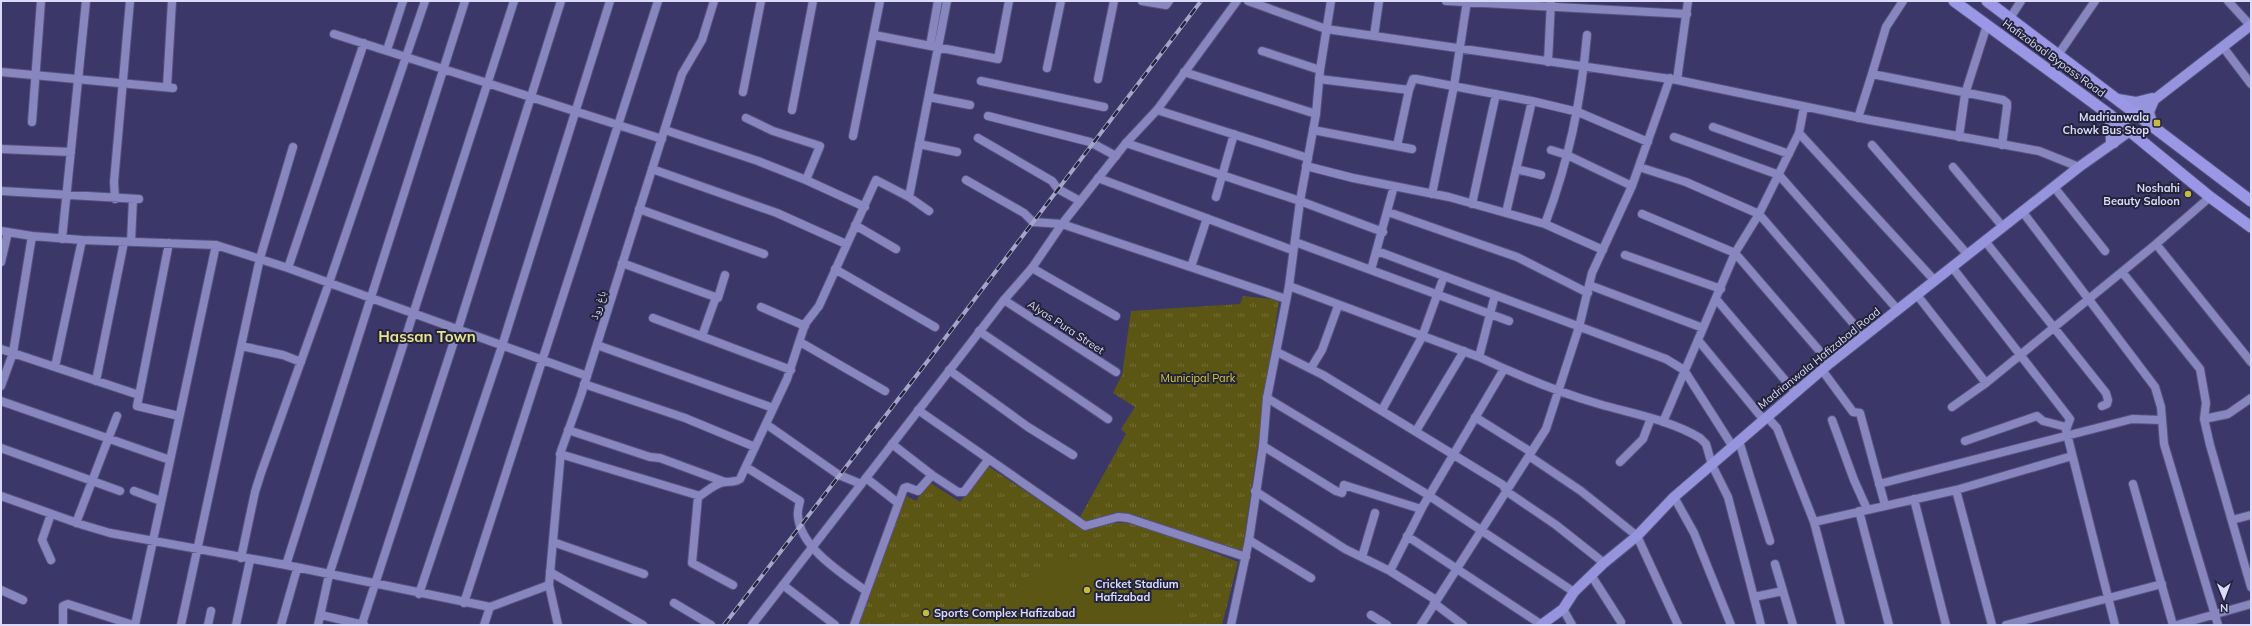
<svg xmlns="http://www.w3.org/2000/svg" width="2252" height="626" font-family="Mulish,'Noto Naskh Arabic',sans-serif">
<style>
.park{fill:url(#park-tufts)}
.pitch{fill:#5c5615}
.lines{fill:none;stroke-linecap:round;stroke-linejoin:round}
.minor-casing{stroke:#56527d;stroke-width:10}
.tertiary-casing{stroke:#56527d;stroke-width:10}
.primary-casing{stroke:#56527d;stroke-width:12}
.trunk-casing{stroke:#56527d;stroke-width:13}
.minor{stroke:#8786bf;stroke-width:8}
.tertiary{stroke:#8786bf;stroke-width:8}
.primary{stroke:#9594dc;stroke-width:10}
.trunk{stroke:#9a98e6;stroke-width:11}
.rail-casing{stroke:#a5a5ca;stroke-width:4}
.rail{stroke:#23233a;stroke-width:2.5;stroke-dasharray:8;stroke-linecap:butt}
.poi-dot{fill:#c6bb3c;stroke:#23233a;stroke-width:1.5}
.labels{text-anchor:middle;dominant-baseline:central;stroke-width:4;stroke-linejoin:round;paint-order:stroke}
.street-label{font-size:11px;fill:#dadbfa;stroke:#23233a}
.poi-label{font-size:11px;font-weight:bold;fill:#dadbfa;stroke:#23233a;text-anchor:end}
.park-label{font-size:11px;fill:#d9cc36;stroke:#23233a}
.district-label{font-size:15px;font-weight:bold;fill:#e8e293;stroke:#23233a}
</style>
<defs>
<pattern id="park-tufts" width="24" height="20" patternUnits="userSpaceOnUse"><rect width="24" height="20" fill="#5c5615"/><path d="M3 7l-1-3M5 7V3M7 7l1-3M15 17l-1-3M17 17v-4M19 17l1-3" fill="none" stroke="#736e38"/></pattern>
</defs>
<rect width="100%" height="100%" fill="#3b3769"/>
<path class="park" d="M1243,296L1279,300L1242,553L1119,513L1086,521L1080,517L1126,434L1121,429L1135,407L1113,393L1122,375L1131,311L1240,304Z
M988,466L1083,530L1110,523H1137L1238,562L1222,625H857L906,496L916,501L929,482L960,502Z"/>
<path class="pitch" d="M1081,556C1125,556 1165,580 1176,625H998C1009,585 1040,562 1081,556Z"/>
<g class="lines">
<defs>
<path id="minor" d="M1142,1L1166,5L1169,1
M1248,1L1326,29L1677,80L1870,120L2039,151L2079,167
M1446,1L1687,14
M2228,1L2250,25
M2010,18L2021,1
M334,34L662,139
M874,35L998,59L1009,1
M1374,36L1379,1
M930,46L938,1
M2223,47L2251,84
M387,50L403,1
M1262,51L1320,70
M2058,55L2095,1
M1548,62L1551,1
M1047,68L1061,1
M1184,72L1316,114
M1872,74L1886,27L1903,1
M1098,79L1114,1
M1319,79L1409,90L1413,79H1416L1532,101L1578,112L1648,142
M1677,80L1688,1
M981,81L1104,107
M167,87L172,1
M743,92L761,1
M929,97L970,105
M792,110L813,1
M1157,110L1308,158
M988,116L1090,142L1116,156
M746,118L773,131L820,146L806,180
M1858,118L1872,74L2003,100L2007,103V107L2002,145
M32,122L41,1
M1713,127L1789,154
M665,130L758,161L806,180L865,207
M1313,130L1412,149
M1799,133L1935,281
M853,136L880,1
M1674,137L1779,175L1898,310
M1959,137L1965,94L1987,25
M978,138L1052,181L1058,189L1080,201
M1126,143L1300,201L1383,232
M919,144L957,152
M1872,145L1967,254
M1397,146L1409,90
M1,149L71,152
M1551,150L1567,155L1632,186
M1306,166L1353,178L1449,197L1545,224L1603,250
M1639,167L1686,182L1759,214L1864,336
M1953,167L2003,227
M652,169L777,213L846,244
M1516,169L1541,175
M1098,178L1292,250
M966,180L1024,213L1033,222L1062,224L1286,299
M2054,187L2105,251
M1,191L139,199
M1432,194L1454,86L1467,1
M909,197L947,1
M1216,197L1234,134
M115,199L114,182L130,1
M1472,204L1496,94
M639,209L764,254
M2022,211L2155,387L2161,407L2164,444L2218,625
M1388,212L1517,257L1588,293
M1506,213L1532,101
M1642,214L1735,253L1830,363
M1545,224C1569,160 1581,102 1587,35
M855,225L896,249
M1,231L32,236L82,240L216,245L288,268L587,376
M62,239L86,1
M1985,241L2106,393L2108,400L2107,404L2102,406
M131,242L133,199
M1295,242L1509,321
M169,243L137,406L179,416
M2156,244L2251,362
M1377,251L1666,359L1684,370L1733,447
M1625,255L1721,289
M1,262L8,232
M622,263L718,298L725,275
M1191,267L1207,218
M1952,267L2070,419L2066,430L2115,625
M288,268L364,43
M1032,268L1116,316
M835,269L935,327
M1371,270L1394,186
M2122,272L2200,369L2206,403L2204,419L2210,445L2251,587
M1589,285L1703,328
M1289,286L1479,357C1517,375 1558,392 1599,404C1633,414 1670,420 1700,438L1706,444L1712,465L1728,497L1761,625
M1917,295L1986,383
M1716,299L1796,393
M1004,300L1116,372
M761,307L805,326
M653,318L791,370
M979,331L1108,419
M702,336L716,297
M1698,340L1763,419
M800,342L885,391
M597,345L773,408
M241,346L283,355L301,362
M1,349L139,395
M1277,352L1323,375L1503,485L1506,491L1556,525L1604,563
M1479,357L1495,295
M55,367L82,240
M1311,368L1322,350L1338,306
M949,370L1028,427L1073,455
M1822,370L1853,412L1860,413L1885,505
M96,381L124,242
M584,384L685,418L755,447
M1,386L13,353L32,236
M1267,398L1425,493L1574,592
M1,401L170,460
M1952,407L1986,383L2156,244L2210,197
M918,410L1085,526L1118,517L1128,518L1246,557
M1382,410L1422,337L1444,276
M1475,417L1531,452
M1767,417L1777,428L1814,522L1841,625
M2204,419L2228,414L2251,398
M1832,420L1854,480L1867,509
M1663,422L1735,253L1759,214L1799,133L1804,107
M766,424L839,475L861,484
M568,430L650,457L660,458L725,482
M1416,431L1464,351
M1739,441L1770,541
M1965,441L2037,416L2043,421L2066,427
M892,444L932,475
M1263,446L1336,491L1342,493L1344,485L1421,509
M1,448L120,491
M560,454L700,496
M1529,456L1581,491L1637,536L1678,625
M1620,462L1643,439L1651,418
M746,467L800,501C799,506 797,512 798,516C800,548 843,574 866,591
M866,478L898,503
M1879,484L2132,419L2162,420
M2133,484L2173,625
M1956,490L1992,625
M134,491L161,501
M1255,491L1345,549L1390,571L1436,600
M1,496L83,525L110,533L286,565L490,607L549,585
M1674,497L1694,533L1731,625
M1914,499L1946,625
M1859,511L1889,625
M2232,520L2251,515
M1814,522L1956,490L2072,456
M76,523L117,416
M1407,536L1542,625
M1249,540L1311,578
M553,542L644,574
M1362,557L1375,513
M241,558L255,492L261,473L329,283L425,1
M51,560L42,540L51,514
M1775,564L1793,625
M286,565L465,1
M1390,571L1423,506L1504,369
M550,572L643,625
M1591,575L1621,622
M733,585L692,563L698,497C706,492 714,484 724,482C730,481 734,483 740,479L787,379L805,324L819,306L876,180L909,197L929,211
M783,585L835,625
M1,590L23,600
M419,594L502,346L610,1
M1754,597L1783,591
M464,603L658,1
M674,603L711,625
M1434,603L1463,625
M1563,609L1572,625
M321,615L364,625
M1371,615L1387,625
M362,624L458,329L561,1
M63,625V606L68,604L133,625
M135,625L216,245
M181,625L260,258L293,147
M208,625L211,611
M236,625L250,560
M281,625L297,569
M318,625L329,575L514,1
M484,625L490,607
M854,625L904,488L907,487L918,491L932,475L958,492H964L988,460
M1421,625L1546,429L1579,327L1592,273L1632,186L1670,78
M2006,625L2162,584
M2177,625L2251,604"/>
<path id="tertiary" d="M1,72L173,88
M558,625L549,585L561,451L581,395L682,74L702,40L714,1
M752,625L1004,300L1032,268L1062,224L1126,143L1157,110L1237,1
M1231,625L1249,540L1263,446L1267,398L1289,286L1300,201L1316,114L1320,70L1331,1"/>
<path id="primary" d="M2118,99L2136,102L2152,98
M2137,113L2251,25
M2110,115L2111,144L2114,143
M2153,126L2149,112L2154,100
M1541,625L1563,609L1574,592L1604,563L1637,536L1674,497L1830,363L2079,167L2130,131"/>
<path id="trunk" d="M1954,1L2110,115L2210,197L2251,227
M1987,1L2251,201"/>
</defs>
<use href="#minor" class="minor-casing"/>
<use href="#tertiary" class="tertiary-casing"/>
<use href="#primary" class="primary-casing"/>
<use href="#trunk" class="trunk-casing"/>
<use href="#minor" class="minor"/>
<use href="#tertiary" class="tertiary"/>
<use href="#primary" class="primary"/>
<use href="#trunk" class="trunk"/>
<defs>
<path id="rail" d="M724,625L930,358L1201,1"/>
</defs>
<use href="#rail" class="rail-casing"/>
<use href="#rail" class="rail"/>
</g>
<g class="poi-dot">
<rect x="2153" y="119" width="8" height="8" rx="2"/>
<circle cx="2188" cy="194" r="4"/>
<circle cx="1087" cy="590" r="4"/>
<circle cx="926" cy="613" r="4"/>
</g>
<g class="labels">
<g class="street-label">
<text transform="translate(2054 58) rotate(36)">Hafizabad Bypass Road</text>
<text transform="translate(598 305) rotate(-73)">باغ روڈ</text>
<text transform="translate(1066 327) rotate(33)">Alyas Pura Street</text>
<text transform="translate(1819 358) rotate(-39)">Madrianwala Hafizabad Road</text>
</g>
<g class="poi-label">
<text x="2149" y="117">Madrianwala<tspan x="2149" dy="13">Chowk Bus Stop</tspan></text>
<text x="2180" y="188">Noshahi<tspan x="2180" dy="13">Beauty Saloon</tspan></text>
<text x="1095" y="584" text-anchor="start">Cricket Stadium<tspan x="1095" dy="13">Hafizabad</tspan></text>
<text x="934" y="613" text-anchor="start">Sports Complex Hafizabad</text>
</g>
<g class="park-label">
<text x="1198" y="378">Municipal Park</text>
</g>
<g class="district-label">
<text x="427" y="336">Hassan Town</text>
</g>
</g>
<rect width="2252" height="626" fill="none" stroke="#dadbfa" stroke-width="4"/>
<g transform="translate(2224 598) rotate(179)" stroke="#23233a" stroke-width="3" paint-order="stroke">
<path d="M0-3L7 15L0 10L-7 15Z" fill="#dadbfa"/>
<text y="-6" font-size="11" font-weight="bold" text-anchor="middle" fill="#dadbfa">N</text>
</g>
</svg>
